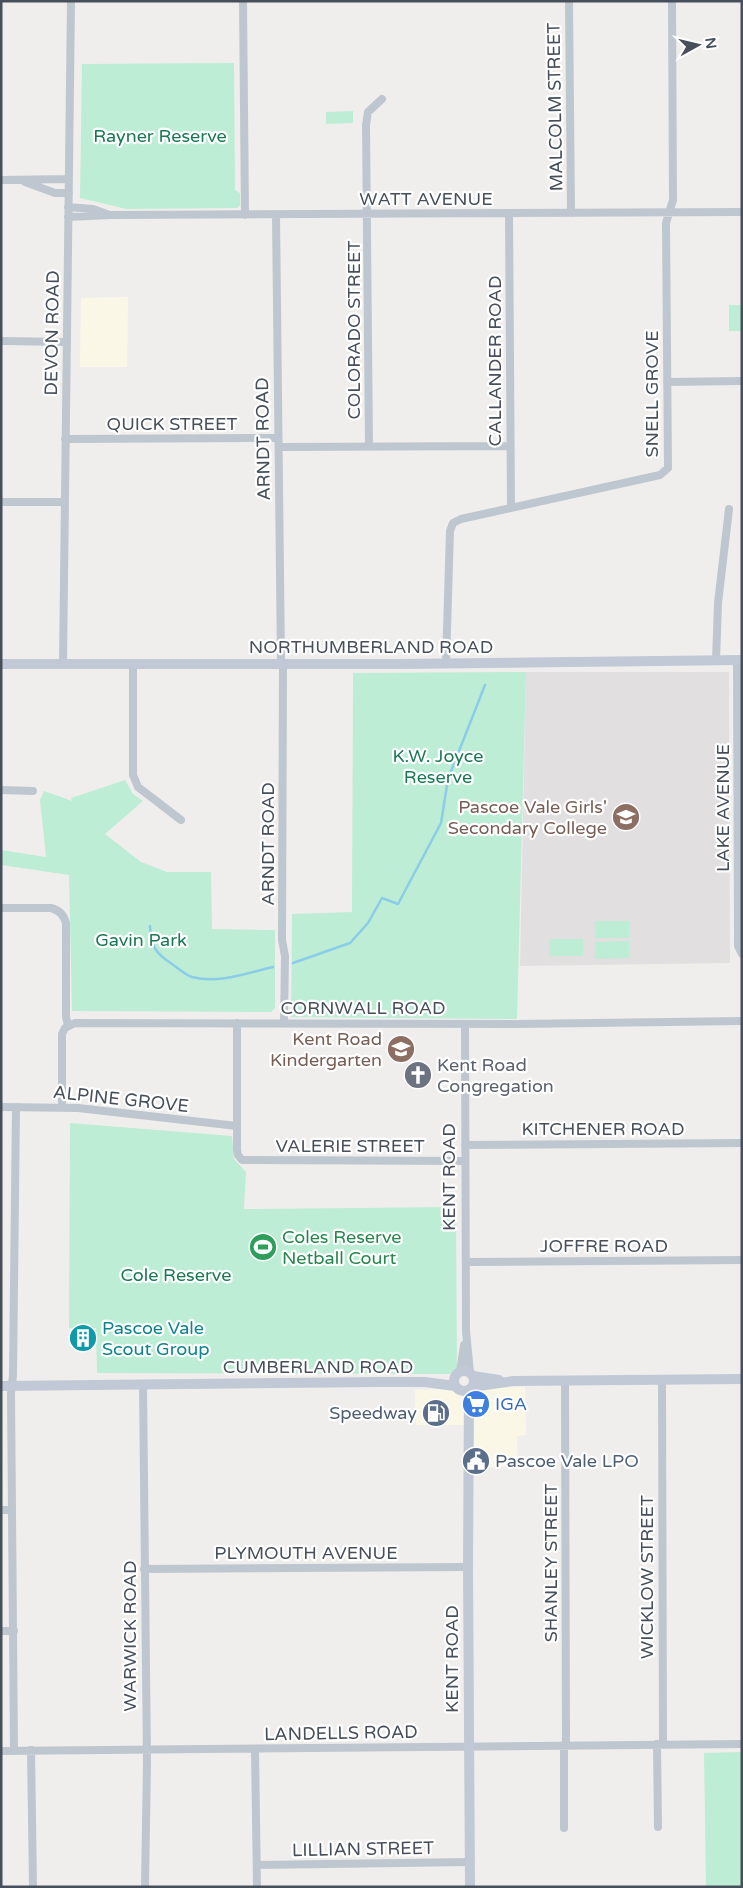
<svg xmlns="http://www.w3.org/2000/svg" width="743" height="1888" font-family="'Varela Round',sans-serif">
<style>
.commercial{fill:#fbf7e7}
.education{fill:#e1dfdf}
.green{fill:#bdedd4}
.lines{fill:none;stroke-linecap:round;stroke-linejoin:round}
.stream{stroke:#8bcce8;stroke-width:2.5}
.street{stroke:#bec6cf;stroke-width:8}
.secondary{stroke:#c1c9d6;stroke-width:10}
.labels{text-anchor:middle;dominant-baseline:central;stroke-width:4.5;stroke-linejoin:round;paint-order:stroke}
.street-label{font-size:18px;fill:#464f5a;stroke:#fff}
.park-label{font-size:18px;fill:#1a7853;stroke:#fff}
.education-label{font-size:18px;fill:#785e54;stroke:#fff;text-anchor:end}
.worship-label{font-size:18px;fill:#5b616d;stroke:#fff;text-anchor:start}
.leisure-label{font-size:18px;fill:#27864d;stroke:#fff;text-anchor:start}
.culture-label{font-size:18px;fill:#0d838f;stroke:#fff;text-anchor:start}
.shop-label{font-size:18px;fill:#366cbe;stroke:#fff;text-anchor:start}
.service-label{font-size:18px;fill:#4e5e75;stroke:#fff;text-anchor:end}
</style>
<rect width="100%" height="100%" fill="#f0eeed"/>
<path class="commercial" d="M128,297L127,367H80L81,298Z
M525,1387L526,1435L517,1436L518,1466L473,1468L470,1425H416L415,1390Z"/>
<path class="education" d="M526,672H729L730,963L520,966Z"/>
<path class="green" d="M234,63L235,190L240,193V205L237,208L126,209L80,198L82,64Z
M353,111V123L326,124V112Z
M729,305H741V331H729Z
M526,672L517,1019L291,1017L292,914L352,912L353,673Z
M125,780L133,794L143,801L105,834L141,862L167,872H211L212,929L275,930V1008L271,1012L72,1011L69,875L1,865V850L46,857L40,800L44,791L72,801L71,798Z
M595,921H629V938H595Z
M549,939H583V956H549Z
M629,941V958L595,959V942Z
M70,1123L232,1136L234,1159L246,1172L244,1209L456,1207L457,1374L97,1373L96,1328H69Z
M742,1752V1887H706L704,1753Z"/>
<g class="lines">
<path class="stream" d="M150,926C151,946 155,953 172,964C178,968 185,975 192,977C219,984 247,973 273,967
M293,963L350,943L368,923L382,898L398,904L441,823L448,779L485,685"/>
<path class="street" d="M243,1L245,215
M569,1L571,213
M1,180L69,179
M25,182L55,193H69
M68,207L93,209L107,214
M509,214L511,507
M276,215L281,664
M68,217L111,215L742,212
M1,341L66,342
M667,382L742,381
M65,439L278,438
M369,446L366,125L368,112L382,99
M279,447L510,446
M1,502H64
M737,660L738,930V946L742,954
M716,661L718,603L729,509
M446,663L450,531L453,523L461,519L660,475L668,468L666,223L673,200L672,1
M63,664L71,1
M133,664V775L138,787L181,820
M283,664L282,940L285,956L284,1023
M1,790L33,791
M1,908H51C59,910 64,915 66,923V1017L68,1025
M237,1023V1150L238,1155L242,1160L465,1161
M465,1024L466,1331L470,1373
M1,1107L78,1108L237,1126
M62,1107V1034L65,1028L75,1023L517,1024L742,1021
M465,1145L742,1143
M466,1262L742,1260
M460,1372L464,1345
M662,1380L663,1744
M565,1381L566,1745
M143,1384L147,1761L145,1887
M1,1510H12
M144,1569L468,1567
M1,1631H14
M657,1744L658,1827
M564,1745V1828
M255,1749L257,1887
M14,1750L11,1394L13,1375L16,1107
M31,1750L33,1887
M1,1751L742,1744
M257,1865L470,1862"/>
<path class="secondary" d="M1,664H399L742,660
M454 1381a10 10 0 1 1 20 0a10 10 0 1 1-20 0Z
M473,1376L499,1380
M1,1386L381,1382H425L455,1386
M472,1387L513,1381L742,1379
M469,1390L468,1567L470,1887"/>
</g>
<defs>
<symbol id="school-disc" viewBox="-11 -11 22 22"><circle r="9.5" fill="#8d6e63" stroke="#fff"/><path d="M0-5L7-2L0 1L-7-2ZM-4 1L0 2.5L4 1V4Q0 6-4 4Z" fill="#fff"/></symbol>
<symbol id="church-disc" viewBox="-11 -11 22 22"><circle r="9.5" fill="#6b7280" stroke="#fff"/><path d="M-1.2-6h2.4v3.5h3.3v2.4h-3.3V6h-2.4V-.1h-3.3v-2.4h3.3Z" fill="#fff"/></symbol>
<symbol id="stadium-disc" viewBox="-11 -11 22 22"><circle r="9.5" fill="#2e9e5b" stroke="#fff"/><path d="M0-5a6.5 5 0 1 0 0 10a6.5 5 0 1 0 0-10ZM-3.5-1.8h7v3.6h-7Z" fill="#fff"/></symbol>
<symbol id="building-disc" viewBox="-11 -11 22 22"><circle r="9.5" fill="#0f9aa8" stroke="#fff"/><path d="M-4-6H4V6H1V3H-1V6H-4ZM-2.5-4.3h1.7v1.8h-1.7ZM.8-4.3h1.7v1.8H.8ZM-2.5-1h1.7V.8h-1.7ZM.8-1h1.7V.8H.8Z" fill="#fff"/></symbol>
<symbol id="supermarket-disc" viewBox="-11 -11 22 22"><circle r="9.5" fill="#3f7fe0" stroke="#fff"/><path d="M-6-5.5h2.5l.6 2H6L4.5 2H-2.5L-4.4-4H-6ZM-1.5 3.2a1.3 1.3 0 1 0 .1 0ZM3 3.2a1.3 1.3 0 1 0 .1 0Z" fill="#fff"/></symbol>
<symbol id="fuel-disc" viewBox="-11 -11 22 22"><circle r="9.5" fill="#5c6f8a" stroke="#fff"/><path d="M-5.5-6h7V0h2V4h1.3V-2.5L3-4.5l.8-.8L6-3V5H2.5V1h-1V6h-7ZM-4.2-4.7v3.2H.2V-4.7Z" fill="#fff"/></symbol>
<symbol id="civic-disc" viewBox="-11 -11 22 22"><circle r="9.5" fill="#5c6f8a" stroke="#fff"/><path d="M-.6-6.5H3V-4.5H.6V-3L4-1V1h2V6H-6V1h2V-1L-.6-3ZM-1.2 2.5V6h2.4V2.5Z" fill="#fff"/></symbol>
</defs>
<g fill-rule="evenodd">
<use href="#school-disc" x="610" y="801" width="32" height="32"/>
<use href="#school-disc" x="385" y="1033" width="32" height="32"/>
<use href="#church-disc" x="402" y="1059" width="32" height="32"/>
<use href="#stadium-disc" x="247" y="1231" width="32" height="32"/>
<use href="#building-disc" x="67" y="1322" width="32" height="32"/>
<use href="#supermarket-disc" x="460" y="1388" width="32" height="32"/>
<use href="#fuel-disc" x="420" y="1397" width="32" height="32"/>
<use href="#civic-disc" x="460" y="1445" width="32" height="32"/>
</g>
<g class="labels">
<g class="street-label">
<text transform="translate(555 107) rotate(-91)">MALCOLM STREET</text>
<text x="426" y="199">WATT AVENUE</text>
<text transform="translate(354 330) rotate(-90)">COLORADO STREET</text>
<text transform="translate(52 333) rotate(-89)">DEVON ROAD</text>
<text transform="translate(495 361) rotate(-90)">CALLANDER ROAD</text>
<text transform="translate(652 394) rotate(-90)">SNELL GROVE</text>
<text x="172" y="424">QUICK STREET</text>
<text transform="translate(263 439) rotate(-91)">ARNDT ROAD</text>
<text x="371" y="647">NORTHUMBERLAND ROAD</text>
<text transform="translate(723 808) rotate(-90)">LAKE AVENUE</text>
<text transform="translate(268 844) rotate(-90)">ARNDT ROAD</text>
<text x="363" y="1008">CORNWALL ROAD</text>
<text transform="translate(121 1099) rotate(6)">ALPINE GROVE</text>
<text x="603" y="1129">KITCHENER ROAD</text>
<text x="350" y="1146">VALERIE STREET</text>
<text transform="translate(449 1177) rotate(-90)">KENT ROAD</text>
<text x="604" y="1246">JOFFRE ROAD</text>
<text x="318" y="1367">CUMBERLAND ROAD</text>
<text x="306" y="1553">PLYMOUTH AVENUE</text>
<text transform="translate(551 1563) rotate(-90)">SHANLEY STREET</text>
<text transform="translate(647 1577) rotate(-90)">WICKLOW STREET</text>
<text transform="translate(130 1636) rotate(-90)">WARWICK ROAD</text>
<text transform="translate(452 1659) rotate(-90)">KENT ROAD</text>
<text transform="translate(341 1733) rotate(-1)">LANDELLS ROAD</text>
<text transform="translate(363 1849) rotate(-1)">LILLIAN STREET</text>
</g>
<g class="park-label">
<text x="160" y="136">Rayner Reserve</text>
<text x="438" y="756">K.W. Joyce<tspan x="438" dy="21">Reserve</tspan></text>
<text x="141" y="940">Gavin Park</text>
<text x="176" y="1275">Cole Reserve</text>
</g>
<g class="education-label">
<text x="607" y="807">Pascoe Vale Girls'<tspan x="607" dy="21">Secondary College</tspan></text>
<text x="382" y="1039">Kent Road<tspan x="382" dy="21">Kindergarten</tspan></text>
</g>
<g class="worship-label">
<text x="437" y="1065">Kent Road<tspan x="437" dy="21">Congregation</tspan></text>
</g>
<g class="leisure-label">
<text x="282" y="1237">Coles Reserve<tspan x="282" dy="21">Netball Court</tspan></text>
</g>
<g class="culture-label">
<text x="102" y="1328">Pascoe Vale<tspan x="102" dy="21">Scout Group</tspan></text>
</g>
<g class="shop-label">
<text x="495" y="1404">IGA</text>
</g>
<g class="service-label">
<text x="417" y="1413">Speedway</text>
<text x="495" y="1461" text-anchor="start">Pascoe Vale LPO</text>
</g>
</g>
<rect width="743" height="1888" fill="none" stroke="#464f5a" stroke-width="5"/>
<g transform="translate(698 45) rotate(82)" stroke="#ffffff" stroke-width="4" paint-order="stroke">
<path d="M0-4L9 19L0 12L-9 19Z" fill="#464f5a"/>
<text y="-8" font-size="14" font-weight="bold" text-anchor="middle" fill="#464f5a">N</text>
</g>
</svg>
